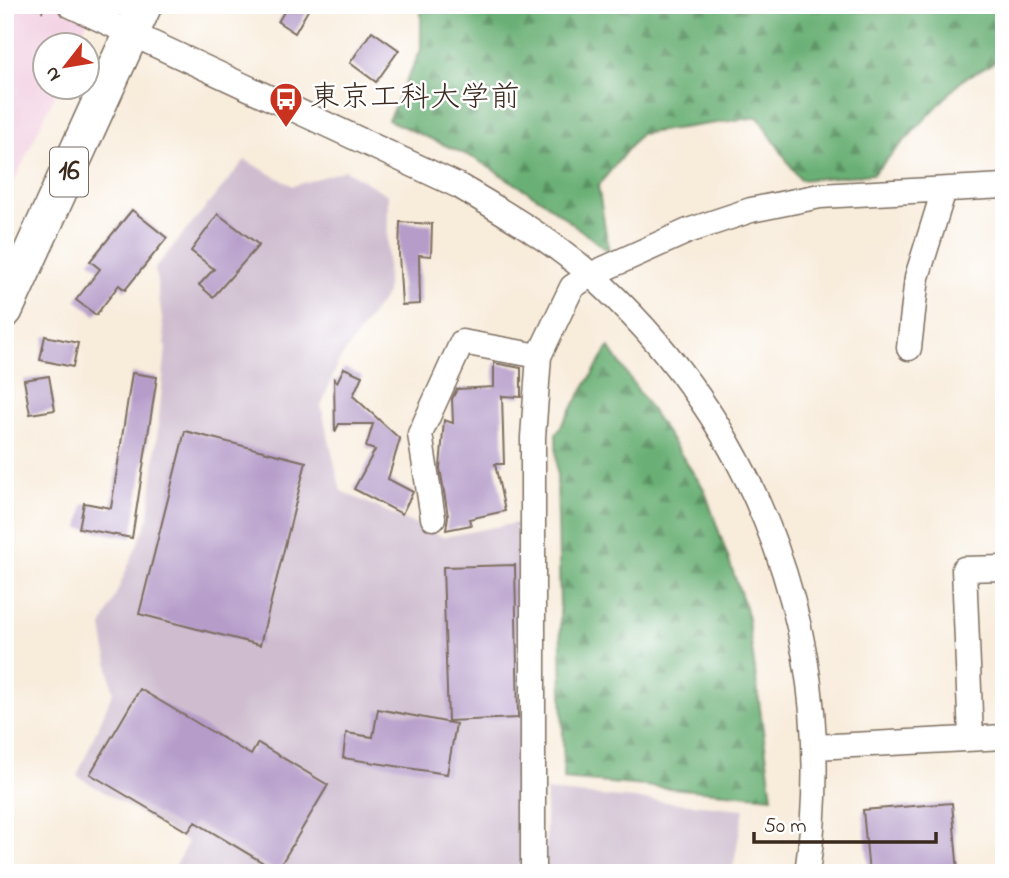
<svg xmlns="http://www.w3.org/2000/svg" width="1009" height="878" font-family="'Indie Flower','Klee One',sans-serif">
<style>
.built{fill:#f2cfe1}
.industrial{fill:#cfbdcf}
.forest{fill:url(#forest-firs);stroke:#526d4a;stroke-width:2}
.building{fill:#b59cc9}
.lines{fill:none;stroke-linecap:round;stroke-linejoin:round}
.minor-casing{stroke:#7d6e60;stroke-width:27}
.highway-casing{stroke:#7d6e60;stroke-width:38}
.path{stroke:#7d6e60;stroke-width:4.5;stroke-dasharray:2 5;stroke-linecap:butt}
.minor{stroke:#fff;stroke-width:24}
.highway{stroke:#fff;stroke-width:35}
.labels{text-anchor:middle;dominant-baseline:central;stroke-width:5;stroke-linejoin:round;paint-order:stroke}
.shield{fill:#fff;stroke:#766a62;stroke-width:2}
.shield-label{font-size:28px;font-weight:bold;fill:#3b2a1e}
.poi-label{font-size:30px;fill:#3b2a1e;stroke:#fff;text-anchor:start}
</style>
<defs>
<pattern id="forest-firs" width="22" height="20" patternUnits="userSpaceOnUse" patternTransform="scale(1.75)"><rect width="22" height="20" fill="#6ab076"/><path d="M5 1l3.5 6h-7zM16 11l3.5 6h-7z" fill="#588f60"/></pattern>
</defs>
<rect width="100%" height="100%" fill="#fff"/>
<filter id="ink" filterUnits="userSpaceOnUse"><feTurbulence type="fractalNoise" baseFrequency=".0143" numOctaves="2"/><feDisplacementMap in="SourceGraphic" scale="14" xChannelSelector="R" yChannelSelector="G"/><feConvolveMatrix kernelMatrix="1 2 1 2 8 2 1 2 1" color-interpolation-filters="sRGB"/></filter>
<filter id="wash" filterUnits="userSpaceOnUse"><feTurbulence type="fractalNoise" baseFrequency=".00686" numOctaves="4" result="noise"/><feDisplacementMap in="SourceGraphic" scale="28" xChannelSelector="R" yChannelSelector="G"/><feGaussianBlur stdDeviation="1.57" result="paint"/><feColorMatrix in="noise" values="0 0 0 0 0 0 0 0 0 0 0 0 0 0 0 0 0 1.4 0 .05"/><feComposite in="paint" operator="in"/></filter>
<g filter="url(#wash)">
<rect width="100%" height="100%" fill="#f8ecdb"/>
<path class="built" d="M5,5H94L77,45L46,46V88H58L5,201Z"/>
<path class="industrial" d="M245,160L293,186L345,170L388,195L387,293L339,361L321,406L341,491L443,537L516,523L526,727L521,873H171L188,842L77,776L113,692L102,627L149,517L166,348L155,268Z
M546,791L744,809L732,873H546Z"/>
<path class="forest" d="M421,5H1004V57L962,80L873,174L800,180L758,117L640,134L598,186L609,252L543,201L474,158L388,120L421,50Z
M609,347L704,489L747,612L772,797L564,779L556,434Z"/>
<g id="blocks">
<path class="building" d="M288,5H311L295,33L278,22Z
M372,31L399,50L376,82L350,63Z
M132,210L167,238L125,290L119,285L96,315L76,300L100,269L90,261Z
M218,214L259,245L213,297L199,285L214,269L191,251Z
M400,222L432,224L431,256L419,255L420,304L402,305L399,254Z
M45,336L78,343L73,367L40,360Z
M494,363L521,368V397L502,396L504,464H495L505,511L469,519L471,525L446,530L448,516L440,468L444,420L453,423L452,399L457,389L494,387Z
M344,368L362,376L353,396L400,439L388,479L413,492L402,514L354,489L375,450L366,447L373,424H339L335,432L334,379L337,382Z
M132,373L157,377L132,538L79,528L84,503L111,508Z
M49,376L55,410L30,414L24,380Z
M185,431L306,462L260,645L139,614Z
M515,565L518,718L448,721L443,567Z
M140,689L251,755L258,743L328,785L277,871L195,822L188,832L90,774Z
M378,709L456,724L447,774L343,758L346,733L373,737Z
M952,803L958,873H869L863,810Z"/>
</g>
</g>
<g filter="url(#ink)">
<use href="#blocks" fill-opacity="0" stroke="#7d6e60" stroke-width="2"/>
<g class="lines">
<defs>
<path id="minor" d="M70,5L459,186C505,213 551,240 591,275C762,429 840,645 807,873
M909,348L917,277L944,190
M433,518L420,434L462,342L539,356
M971,738L964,569L1004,568
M815,747L1004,737
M533,873V437L539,356L572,287L590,275L688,231L751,210L820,196L1004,186"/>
<path id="highway" d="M5,310L144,5"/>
</defs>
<use href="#minor" class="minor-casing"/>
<use href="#highway" class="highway-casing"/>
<path class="path" d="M37,5L47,14"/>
<use href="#minor" class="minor"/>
<use href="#highway" class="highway"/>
</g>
</g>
<defs>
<symbol id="bus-pin" viewBox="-11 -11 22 30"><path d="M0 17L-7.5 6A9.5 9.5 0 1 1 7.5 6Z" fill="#c8321e" stroke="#fff"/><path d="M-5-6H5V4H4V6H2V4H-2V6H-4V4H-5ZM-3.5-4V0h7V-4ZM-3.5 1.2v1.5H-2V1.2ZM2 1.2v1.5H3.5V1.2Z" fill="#fff"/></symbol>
</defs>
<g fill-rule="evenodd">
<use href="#bus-pin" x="267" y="80" width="38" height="52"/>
</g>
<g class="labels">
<rect class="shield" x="50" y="147.5" width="38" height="49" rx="5"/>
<g class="shield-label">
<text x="69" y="172">16</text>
</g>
<g class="poi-label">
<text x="310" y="99">東京工科大学前</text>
</g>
</g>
<rect width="1009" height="878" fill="none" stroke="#fff" stroke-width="28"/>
<g transform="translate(66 66) rotate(239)"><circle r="33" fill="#ffffff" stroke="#b1aaa5" stroke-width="2"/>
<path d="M0-5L12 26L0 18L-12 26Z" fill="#c8321e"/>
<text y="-10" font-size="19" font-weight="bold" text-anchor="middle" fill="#3b2a1e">N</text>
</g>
<path d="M754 832v10h182v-10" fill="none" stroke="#3b2a1e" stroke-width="3.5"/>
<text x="764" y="832" font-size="21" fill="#3b2a1e" stroke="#ffffff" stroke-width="5" paint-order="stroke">50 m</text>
</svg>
